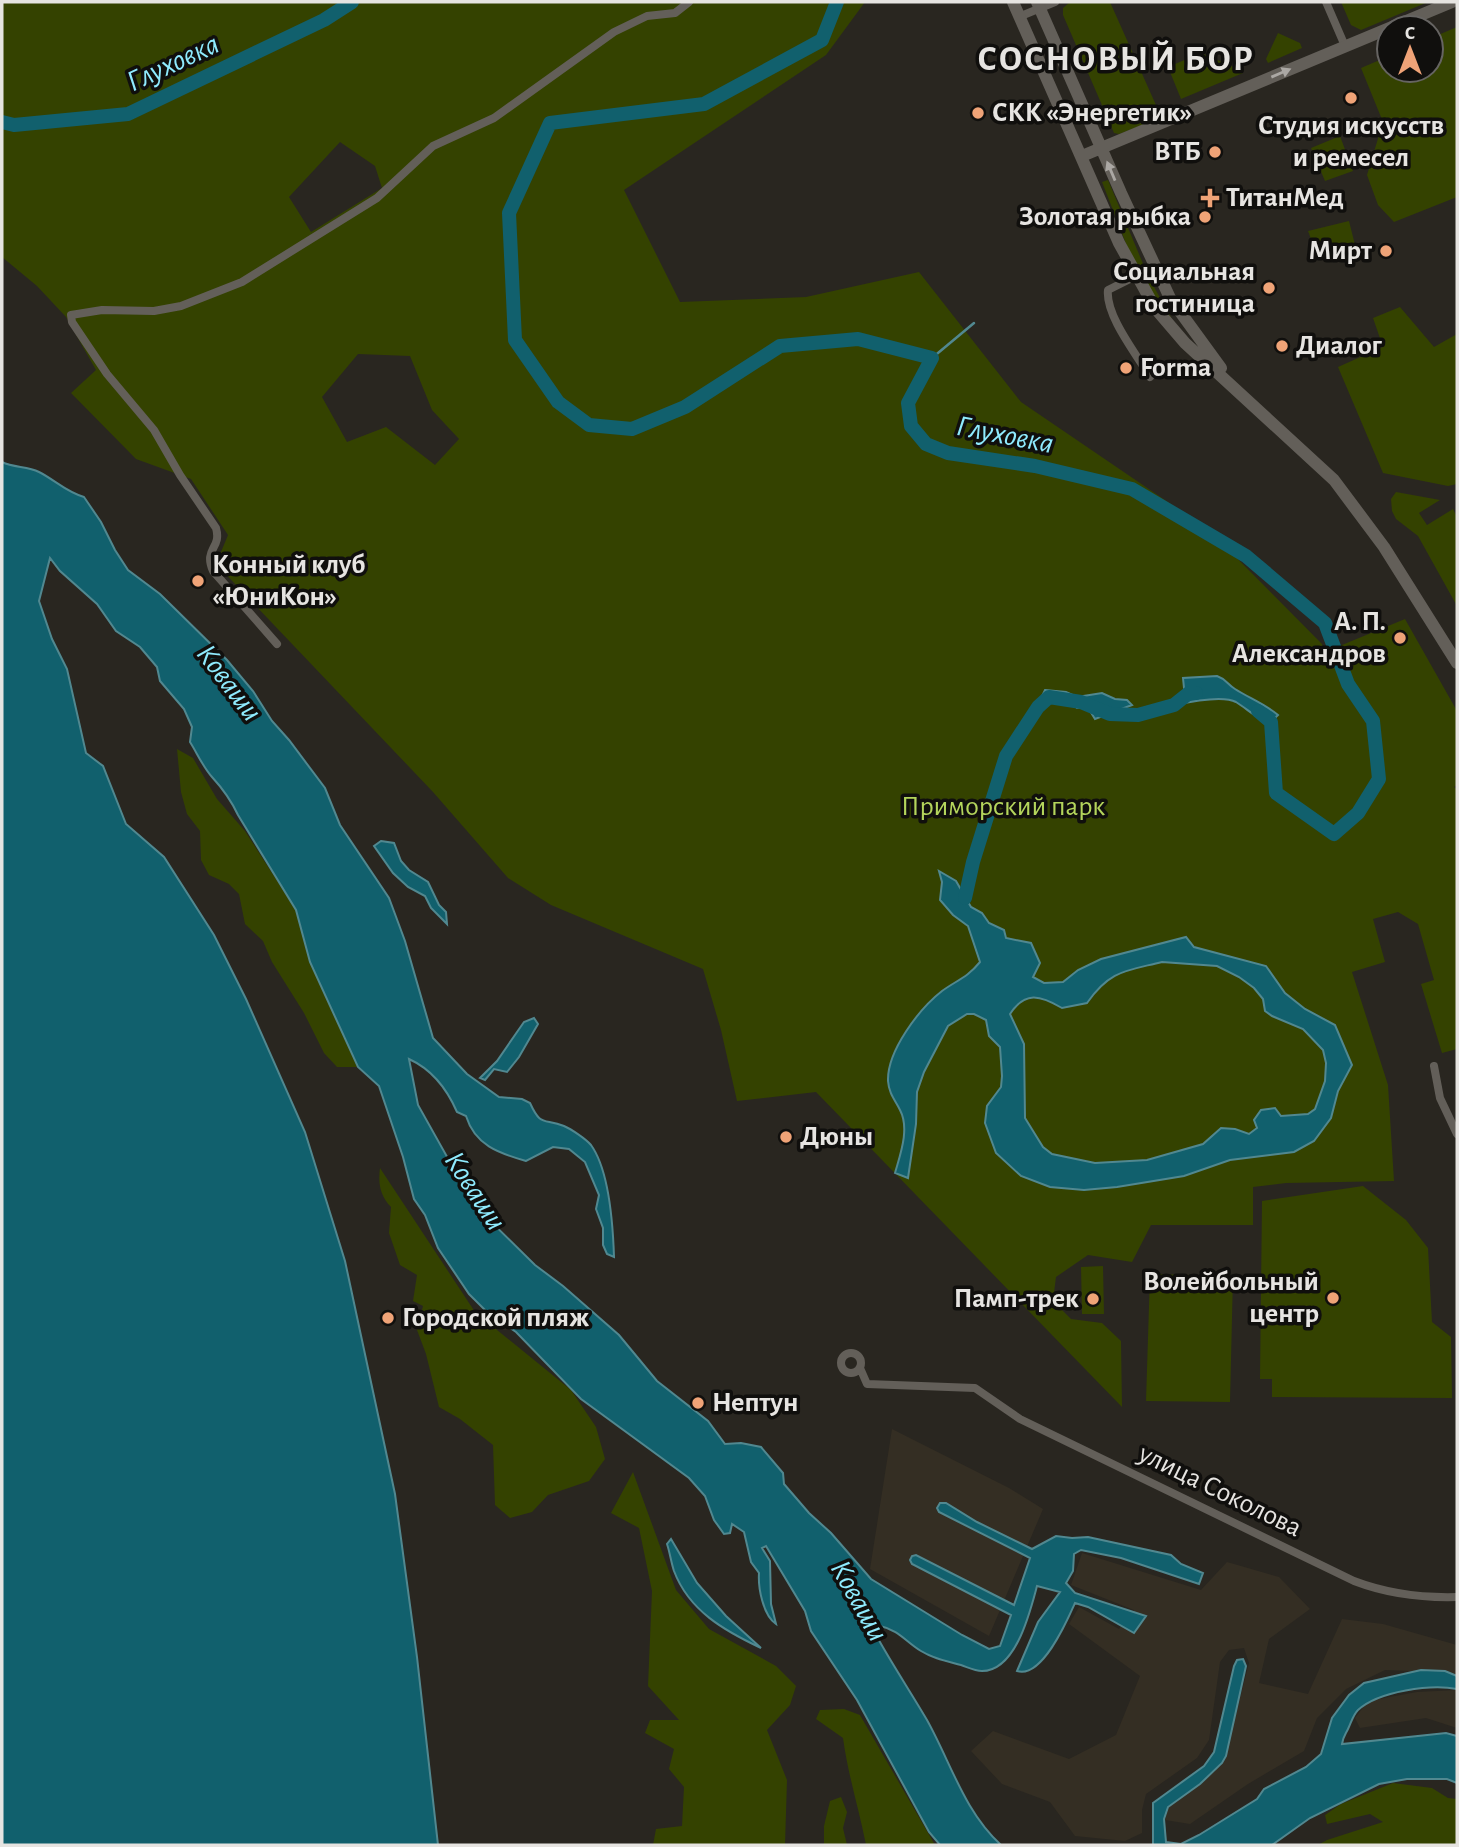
<svg xmlns="http://www.w3.org/2000/svg" width="1459" height="1847" font-family="'Alegreya Sans',sans-serif">
<style>
.built{fill:#342e23}
.green{fill:#344200;fill-rule:evenodd}
.water{fill:#11606d;stroke:#518890;stroke-width:2;fill-rule:evenodd}
.lines{fill:none;stroke-linecap:round;stroke-linejoin:round}
.stream{stroke:#518890;stroke-width:2.5}
.river{stroke:#11606d;stroke-width:14}
.street{stroke:#635f59;stroke-width:8}
.secondary{stroke:#635f59;stroke-width:12}
.oneway{fill:#aba8a4}
.poi-dot{fill:#efa377;stroke:#100f0d;stroke-width:2.5}
.labels{text-anchor:middle;dominant-baseline:central;stroke-width:7;stroke-linejoin:round;paint-order:stroke}
.poi-label{font-size:28px;font-weight:bold;fill:#e6e4e1;stroke:#100f0d;text-anchor:start}
.park-label{font-size:28px;fill:#b4d55c;stroke:#100f0d}
.street-label{font-size:28px;fill:#e6e4e1;stroke:#100f0d}
.water-label{font-size:30px;font-style:italic;fill:#8febfe;stroke:#100f0d}
.district-label{font-size:35px;font-weight:bold;letter-spacing:2px;fill:#e6e4e1;stroke:#100f0d}
</style>
<rect width="100%" height="100%" fill="#292620"/>
<path class="built" d="M892,1429L1009,1488L1043,1509L989,1636L870,1569Z
M1082,1553L1201,1590L1227,1562L1279,1577L1310,1609L1269,1639L1259,1683L1308,1694L1342,1619L1383,1624L1457,1645V1680L1438,1672L1385,1670L1346,1689L1317,1718L1304,1751L1248,1784L1190,1824L1165,1820L1169,1801L1224,1761L1249,1663L1244,1648L1229,1650L1220,1662L1209,1740L1197,1758L1146,1794L1142,1810V1833L1125,1841L1075,1836L1050,1802L1002,1784L971,1751L993,1731L1069,1759L1116,1735L1140,1676L1069,1624L1079,1607L1119,1629L1134,1610L1071,1585Z
M1457,1690V1728L1426,1718L1360,1728L1355,1718L1368,1701L1417,1692Z"/>
<path class="green" d="M2,2H865L826,55L624,190L680,302L806,297L919,272L1021,402L1209,530L1322,644L1325,652L1405,619L1457,711V785L1454,787L1457,789V1049L1442,1053L1421,984L1434,980L1418,924L1398,912L1373,919L1385,962L1352,972L1388,1085L1394,1181L1286,1183L1253,1187V1225H1151L1132,1262L1088,1255L1056,1277L1053,1301L1071,1319L1102,1323L1121,1341L1122,1407L816,1092L737,1101L721,1030L703,969L551,905L508,878L433,792L216,564L228,535L191,479L136,459L71,393L96,370L66,317L37,286L2,257ZM340,142L375,166L382,188L311,232L289,197ZM358,354L410,356L432,410L459,439L435,465L386,427L347,442L322,397Z
M1070,2H1110L1160,114L1156,120L1119,134L1114,133L1063,15V8Z
M1341,2H1428L1361,30L1351,25Z
M1457,27V197L1394,222L1378,205L1367,175L1383,122L1361,68L1389,56V70H1431V38Z
M1278,33L1300,43L1302,48L1268,63L1266,59Z
M1201,53L1241,70L1243,73L1181,99L1168,67Z
M1340,136L1353,171L1325,181L1311,148Z
M1108,180L1149,278L1172,319L1170,320L1143,280L1132,259L1102,182Z
M1349,221L1355,245L1317,255L1308,231Z
M1400,307L1434,347L1457,334V484L1448,486L1383,473L1338,367L1383,347L1373,318Z
M1396,492L1440,500L1419,513L1427,525L1453,509L1457,517V606L1418,536L1396,519L1392,511L1391,499Z
M177,749L193,758L217,799L245,831L296,910L310,962L358,1067H337L324,1053L304,1013L272,962L263,941L245,924L239,894L229,884L209,875L201,860L200,831L187,814L181,792Z
M380,1168L475,1312L571,1390L596,1427L605,1459L589,1481L548,1495L532,1512L510,1518L495,1505L493,1445L460,1419L439,1407L426,1354L417,1330L423,1306L413,1301L417,1275L400,1265L389,1233L391,1207C380,1195 378,1184 380,1168Z
M1363,1186L1406,1220L1428,1248L1432,1322L1451,1337L1452,1398L1272,1397V1379H1260L1262,1201Z
M1103,1266L1104,1314H1082L1081,1267Z
M1150,1274L1233,1276L1230,1402L1146,1401Z
M633,1472L676,1590L709,1629L776,1666L796,1686L790,1705L767,1730L787,1780L785,1845H653L656,1829L682,1826L684,1787L669,1769L674,1749L645,1733L650,1720H679L648,1686L652,1591L639,1528L611,1513Z
M844,1709L860,1715L935,1845H866C859,1809 848,1775 843,1738L816,1719L820,1710Z
M1393,1783L1432,1788L1448,1798L1457,1799V1845H1318L1327,1840L1383,1822L1370,1814L1327,1824L1325,1815L1341,1804Z
M841,1797L847,1812L843,1828L847,1845H824V1826L830,1801Z"/>
<path class="water" d="M2,462C14,468 27,466 39,472C55,480 66,492 84,497L101,522L115,550L128,570L160,594L227,660L253,691L272,721L289,740L325,788L340,825L389,898L405,941L433,1038L467,1074L499,1097L522,1099L530,1103C541,1127 543,1118 564,1126C571,1129 586,1139 591,1145C609,1170 613,1226 614,1257L607,1254L603,1245V1228L596,1209L599,1195L585,1162L569,1149L553,1147L526,1161C498,1153 475,1145 466,1116L457,1112C447,1089 431,1069 409,1059L418,1105L474,1205L535,1265L563,1286L619,1335L657,1381L708,1421L725,1444L741,1443L761,1447L783,1473L784,1484L809,1513L831,1533L871,1579L962,1635L989,1649L1000,1646L1011,1615L912,1564L910,1560L912,1556L916,1555L1014,1605L1030,1558L939,1512L937,1508L940,1503H946L977,1522L1032,1549L1056,1536L1072,1538L1088,1537L1171,1555L1181,1564L1203,1573L1199,1584L1121,1558L1081,1550L1074,1554L1073,1571L1066,1583L1075,1593L1146,1616L1134,1633L1088,1607L1075,1603C1067,1621 1042,1679 1017,1671L1038,1622L1060,1592L1037,1586C1030,1612 1016,1671 982,1671C975,1671 967,1667 961,1665C946,1661 934,1659 921,1651C906,1642 899,1630 880,1626L877,1630L876,1635C892,1664 910,1691 927,1720C951,1763 964,1811 1001,1845H940L929,1832L857,1700L811,1631L805,1611L766,1546L762,1548L770,1561L771,1604L776,1624C763,1615 758,1588 759,1573L751,1562L744,1532L732,1524L730,1533L724,1534L714,1520L705,1496L689,1478L581,1399L516,1332L489,1314L469,1294L438,1248L425,1215L414,1199L403,1157L379,1086L358,1067L310,962L296,910L238,815C231,800 223,789 212,777C203,767 197,753 190,742L192,727L184,709L160,681L157,667L140,647L116,631L97,604L60,571L50,558L39,601L52,639L67,669L86,753L103,766L126,824L164,857L214,935L246,999L305,1132L345,1261L395,1494L417,1657L438,1845H2Z
M1217,676C1226,679 1227,684 1235,689C1249,698 1265,704 1278,715L1271,722C1256,719 1249,710 1236,702C1223,695 1188,702 1174,705L1189,693L1184,688L1183,678Z
M1045,690L1066,692L1077,697L1102,693L1115,699L1127,700L1132,705L1095,719L1087,706L1077,708L1067,698L1042,696Z
M381,841L394,843L401,861L409,870L428,882L439,905L446,912L447,924L431,908L425,896L408,887L393,873L374,846Z
M939,871L956,881L971,907L982,913L989,923L1004,930L1006,938L1031,943L1040,963L1033,977L1044,983L1063,982L1078,970L1101,959L1186,937L1194,947L1266,966L1285,993L1305,1009L1335,1025L1352,1065L1338,1091L1331,1118L1314,1141L1294,1152L1230,1160L1184,1176L1117,1187L1084,1190L1050,1187L1021,1176L996,1153L985,1123L987,1106L1001,1087L1002,1076L1000,1047L989,1036L986,1020L974,1014H967L948,1026L924,1072L917,1092L916,1124L908,1178L895,1173C900,1155 910,1129 900,1110C895,1100 889,1094 888,1081C887,1051 919,1009 942,991C957,980 967,978 980,962L968,926L953,915L940,900L942,882ZM1162,962L1217,966L1239,977L1254,988L1263,999L1265,1011L1272,1016L1303,1029L1323,1050L1326,1063L1325,1081L1315,1109L1308,1114L1281,1116L1275,1108L1261,1110L1254,1120L1257,1128L1249,1134L1235,1129L1221,1128L1203,1144L1147,1160L1095,1163L1052,1154L1043,1147L1025,1118L1024,1044L1010,1014C1025,991 1040,995 1062,1008L1087,1003C1110,970 1126,971 1162,962Z
M534,1018L538,1024L519,1057L507,1072L494,1069L485,1080L480,1078L497,1061L524,1022Z
M671,1539L697,1583L726,1616L761,1648C725,1631 689,1611 674,1571C671,1562 670,1553 667,1544Z
M1243,1659L1246,1666L1226,1756L1222,1763L1200,1784L1168,1807L1164,1819L1166,1842L1181,1844L1199,1835L1257,1799L1264,1789L1306,1767L1321,1754L1332,1718L1349,1695L1364,1683L1421,1670L1445,1671L1457,1676V1689C1431,1684 1379,1691 1358,1710C1353,1715 1351,1723 1348,1729C1345,1735 1343,1737 1342,1744L1446,1733L1457,1736V1783L1447,1779H1407L1379,1784L1310,1818L1272,1845H1153V1803L1204,1766L1214,1752L1234,1666L1237,1660Z"/>
<g class="lines">
<path class="stream" d="M932,358L974,323"/>
<path class="river" d="M837,2L822,40L704,104L550,123L509,213L515,340L558,402L589,425L632,429L685,407L780,346L858,339L932,358L908,403L911,426L926,444L948,453L1035,466L1132,489L1246,556L1325,623L1348,684L1373,721L1379,779L1358,813L1334,834L1276,793L1271,722L1258,711
M2,122L14,125L128,114L324,20L352,2
M965,898L973,862L1006,756L1038,707L1049,697L1081,702L1110,714L1138,715L1174,705L1189,693H1196"/>
<path class="street" d="M1326,2L1345,46
M1021,16L1055,2
M1136,276L1108,290C1105,315 1137,355 1150,377
M277,644L213,571C203,548 222,549 216,528L180,475L154,430L107,374L72,322L71,315L102,310L154,311L181,306L242,282L377,198L433,146L494,118L614,32L647,16L675,13L689,2
M1434,1066L1440,1098L1457,1134
M841 1363a10 10 0 1 1 20 0a10 10 0 1 1-20 0Z
M860,1368L867,1384L975,1388L1020,1419L1354,1581C1388,1594 1421,1598 1457,1597"/>
<path class="secondary" d="M1013,2L1119,243L1155,308L1185,343L1334,480L1384,547L1457,663
M1037,2L1121,193L1170,298L1221,368
M1082,156L1452,2"/>
</g>
<defs><path id="oneway-solid" d="M-6-.8H1V-3.2L6.5 0L1 3.2V.8H-6Z" transform="scale(1.75)"/></defs>
<g class="oneway">
<use href="#oneway-solid" transform="translate(1281 73) rotate(-23)"/>
<use href="#oneway-solid" transform="translate(1111 171) rotate(-113)"/>
</g>
<g class="poi-dot">
<circle cx="1351" cy="98" r="7"/>
<circle cx="978" cy="113" r="7"/>
<circle cx="1215" cy="152" r="7"/>
<path d="M1206.5 187.5h7v7h7v7h-7v7h-7v-7h-7v-7h7z"/>
<circle cx="1205" cy="217" r="7"/>
<circle cx="1386" cy="251" r="7"/>
<circle cx="1269" cy="288" r="7"/>
<circle cx="1282" cy="346" r="7"/>
<circle cx="1126" cy="368" r="7"/>
<circle cx="198" cy="581" r="7"/>
<circle cx="1400" cy="638" r="7"/>
<circle cx="786" cy="1137" r="7"/>
<circle cx="1333" cy="1298" r="7"/>
<circle cx="1093" cy="1299" r="7"/>
<circle cx="388" cy="1318" r="7"/>
<circle cx="698" cy="1403" r="7"/>
</g>
<g class="labels">
<g class="poi-label">
<text x="992" y="113">СКК «Энергетик»</text>
<text x="1351" y="126" text-anchor="middle">Студия искусств<tspan x="1351" dy="32">и ремесел</tspan></text>
<text x="1201" y="152" text-anchor="end">ВТБ</text>
<text x="1226" y="198">ТитанМед</text>
<text x="1191" y="217" text-anchor="end">Золотая рыбка</text>
<text x="1372" y="251" text-anchor="end">Мирт</text>
<text x="1255" y="272" text-anchor="end">Социальная<tspan x="1255" dy="32">гостиница</tspan></text>
<text x="1296" y="346">Диалог</text>
<text x="1140" y="368">Forma</text>
<text x="212" y="565">Конный клуб<tspan x="212" dy="32">«ЮниКон»</tspan></text>
<text x="1386" y="622" text-anchor="end">А. П.<tspan x="1386" dy="32">Александров</tspan></text>
<text x="800" y="1137">Дюны</text>
<text x="1319" y="1282" text-anchor="end">Волейбольный<tspan x="1319" dy="32">центр</tspan></text>
<text x="1079" y="1299" text-anchor="end">Памп-трек</text>
<text x="402" y="1318">Городской пляж</text>
<text x="712" y="1403">Нептун</text>
</g>
<g class="park-label">
<text x="1003" y="807">Приморский парк</text>
</g>
<g class="street-label">
<text transform="translate(1220 1491) rotate(26)">улица Соколова</text>
</g>
<g class="water-label">
<text transform="translate(173 63) rotate(-25)">Глуховка</text>
<text transform="translate(1005 435) rotate(11)">Глуховка</text>
<text transform="translate(229 683) rotate(53)">Коваши</text>
<text transform="translate(475 1191) rotate(57)">Коваши</text>
<text transform="translate(859 1601) rotate(61)">Коваши</text>
</g>
<g class="district-label">
<text x="1116" y="59">СОСНОВЫЙ БОР</text>
</g>
</g>
<rect width="1459" height="1847" fill="none" stroke="#e6e4e1" stroke-width="7"/>
<g transform="translate(1410 49)"><circle r="33" fill="#100f0d" stroke="#666462" stroke-width="2"/>
<path d="M0-5L12 26L0 18L-12 26Z" fill="#efa377"/>
<text y="-10" font-size="19" font-weight="bold" text-anchor="middle" fill="#e6e4e1">С</text>
</g>
</svg>
